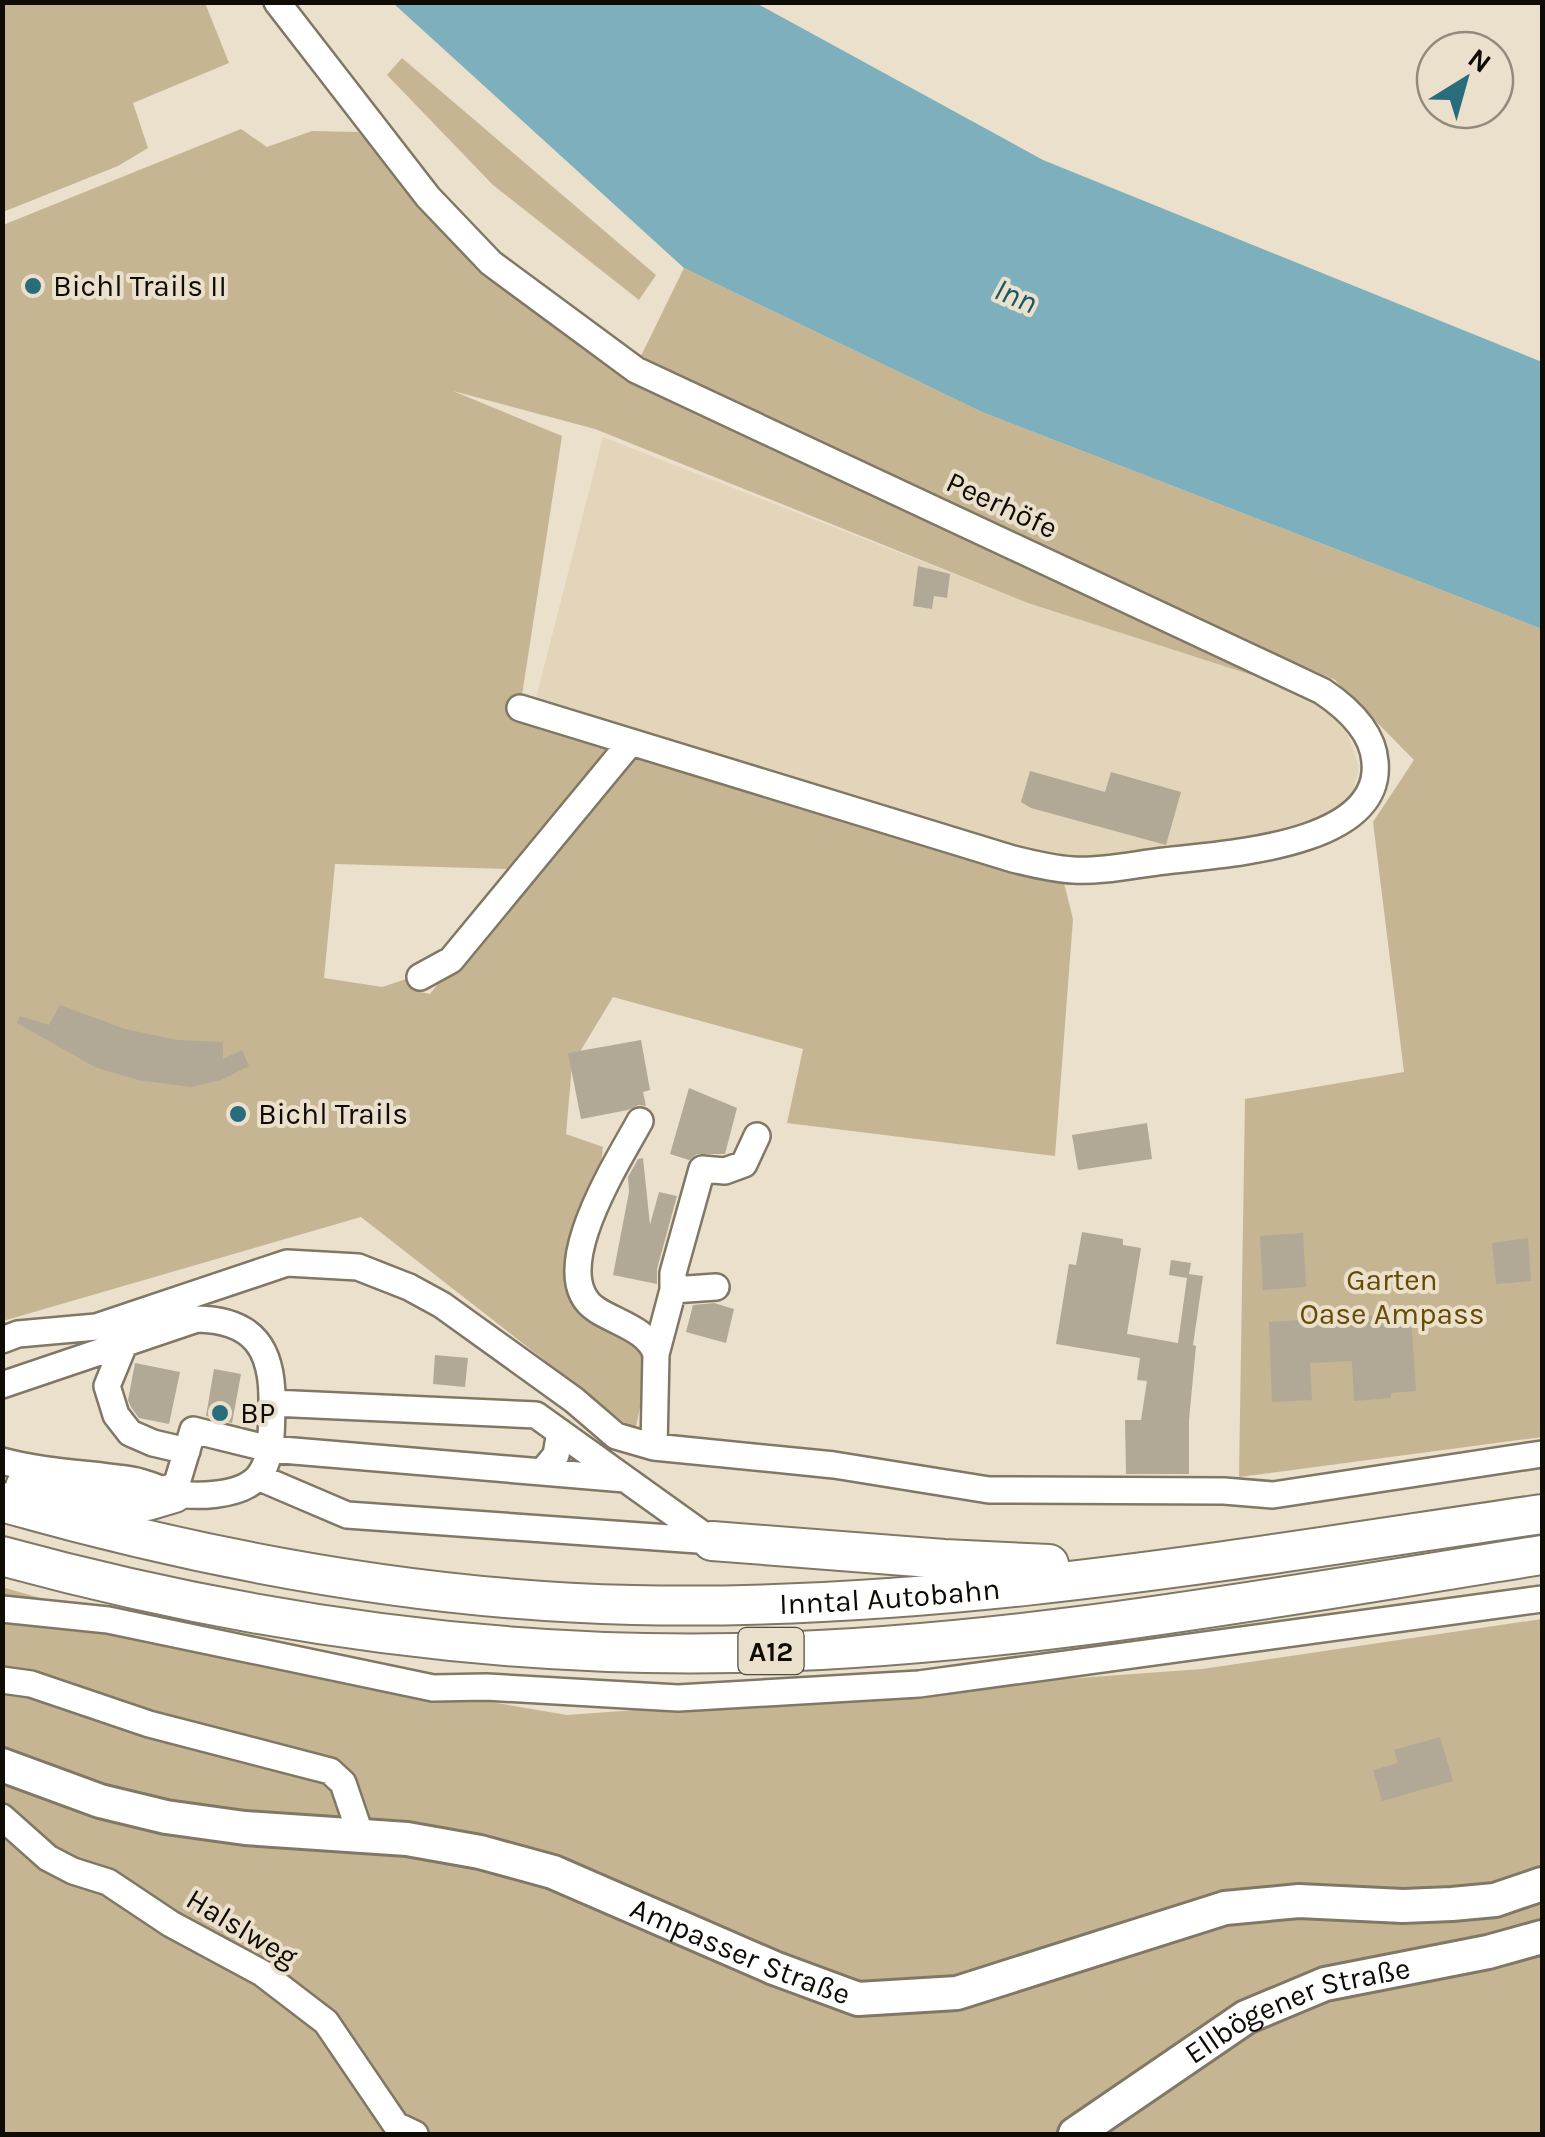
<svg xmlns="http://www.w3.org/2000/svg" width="1545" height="2137" font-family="Karla,sans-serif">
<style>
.built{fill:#e2d5ba}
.green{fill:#c5b593;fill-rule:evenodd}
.water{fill:#7dafbc}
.building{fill:#b1a895}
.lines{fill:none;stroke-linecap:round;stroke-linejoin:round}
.minor-casing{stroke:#807865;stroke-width:30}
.major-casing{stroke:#807865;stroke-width:38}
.highway-casing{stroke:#807865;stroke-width:42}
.minor{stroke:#fff;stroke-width:25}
.major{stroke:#fff;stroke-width:32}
.highway{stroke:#fff;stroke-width:38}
.poi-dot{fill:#296d7d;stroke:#eae0cc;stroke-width:4}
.labels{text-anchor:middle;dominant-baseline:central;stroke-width:8;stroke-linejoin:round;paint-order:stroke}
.shield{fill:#eae0cc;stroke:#514c41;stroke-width:2.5}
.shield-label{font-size:28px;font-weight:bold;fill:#0f0c06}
.poi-label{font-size:30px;fill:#0f0c06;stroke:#eae0cc;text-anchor:start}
.street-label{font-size:30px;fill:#0f0c06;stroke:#eae0cc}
.park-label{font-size:30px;fill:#654b04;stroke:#eae0cc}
.water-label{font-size:32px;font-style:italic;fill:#135867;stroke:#eae0cc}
</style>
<rect width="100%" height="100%" fill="#eae0cc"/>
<path class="built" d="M603,437L1028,603L1290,687L1332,710L1346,730L1359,767L1352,796L1323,818L1223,848L1099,863L1015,846L536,698Z"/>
<path class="green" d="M3,2L205,3L229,63L133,103L148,148L118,166L3,212Z
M402,58L656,275L639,300L493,185L387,75Z
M241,129L267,147L312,131L358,132L485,270L631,376L1289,687L1028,603L595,429L453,391L562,436L520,708L653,764L1040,880L1064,883L1073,919L1055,1156L787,1123L803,1049L613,997L572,1065L566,1134L603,1147L586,1287L657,1327L635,1431L361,1217L3,1321V225ZM335,864L508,869L507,895L430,994L416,991L430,971L382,987L324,978Z
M684,268L982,412L1542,629V1437L1239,1477L1245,1099L1404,1072L1373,822L1414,760L1335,680L1010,537L641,356Z
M2,1587L233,1654L333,1675L567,1715L1202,1669L1542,1619V2134H3Z"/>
<path class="water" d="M393,3H756L1043,160L1542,362V629L982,412L684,268Z"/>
<path class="building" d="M918,566L950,574L947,598L934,596L932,609L913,606Z
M1030,771L1105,792L1111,772L1181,792L1166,845L1031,808L1021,802Z
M60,1005L125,1029L177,1040L223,1042V1059L242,1050L249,1066L221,1080L191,1087L138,1080L95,1067L17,1023L20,1016L49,1025Z
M641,1040L650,1090L643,1092L646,1106L639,1105L628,1110L581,1119L568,1053Z
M689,1088L737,1108L725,1154H697L689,1160L670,1154Z
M1147,1123L1152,1159L1078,1170L1072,1135Z
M643,1158L650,1225L659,1192L677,1196L657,1269V1284L613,1275L629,1192L628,1177L638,1159Z
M1082,1232L1123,1239V1245L1141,1248L1127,1334L1178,1343L1187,1278L1169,1275L1171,1260L1191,1263L1189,1274L1203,1276L1193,1345L1196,1346L1189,1420V1474H1126L1125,1420H1141L1147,1381L1137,1380L1140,1358L1056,1344L1069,1264L1076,1265Z
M1303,1233L1306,1287L1263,1290L1260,1236Z
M1528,1238L1531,1281L1496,1284L1492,1243Z
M1362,1269L1363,1285L1348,1286L1347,1270Z
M714,1303L734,1309L726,1343L686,1332L693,1305Z
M1358,1316H1411L1416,1391L1391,1393V1398L1354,1401L1352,1361L1310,1363L1312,1400L1272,1402L1269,1322Z
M435,1355L468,1358L465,1387L433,1384Z
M135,1363L180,1372L169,1424L139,1418L131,1407L128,1400Z
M214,1369L241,1374L232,1423L206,1416Z
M1440,1737L1453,1781L1382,1801L1373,1770L1398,1763L1394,1750Z"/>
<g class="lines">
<defs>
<path id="minor" d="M277,2L428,197L491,263L636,370L1322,691C1346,707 1373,731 1375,762C1383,847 1221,854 1165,861C1136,864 1103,872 1073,870C1053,869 1033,864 1013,859L520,708
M420,977L451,960L631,742
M640,1121C619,1160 543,1276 597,1310C617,1323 648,1330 656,1354L654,1447
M673,1290L716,1287
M2,1340L18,1334L96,1327L287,1263L358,1267L409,1287L442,1305L574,1400L616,1436L654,1447L834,1465L989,1490L1224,1491L1273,1495L1542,1454
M123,1347L107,1386L116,1415L130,1433L153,1443L187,1451
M656,1354L673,1290V1273L702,1169L725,1171L744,1164L757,1136
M2,1385L197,1319C254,1320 273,1349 272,1403
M2,1461C46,1473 89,1473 132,1480C145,1482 157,1488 169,1492C193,1498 240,1497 258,1477C274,1458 271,1426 272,1403L536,1415L712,1541
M542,1472L625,1479
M258,1477L347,1515L712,1541
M174,1493L193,1430L270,1449L542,1472L556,1455L560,1432
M2,1609L108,1620L433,1688L486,1687L678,1698L919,1684L1542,1599
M2,1680L31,1684L149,1724L330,1771L343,1783L361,1836
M2,1817L48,1858L73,1871L108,1882L171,1924L262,1973L326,2022L396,2125L415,2134"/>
<g id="major">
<path id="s1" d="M2,1765L100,1801L166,1817L245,1828L407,1839L480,1852L553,1872L774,1968L858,1999L957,1993L1225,1908L1299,1901L1403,1906L1452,1904L1495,1900L1542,1884"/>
<path id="s2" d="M1075,2134L1246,2017L1325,1984L1488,1952L1542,1937"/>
</g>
<g id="highway">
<path d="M25,1487L147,1501L174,1493"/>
<path id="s3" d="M2,1502C209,1561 418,1600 633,1605C939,1612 1241,1558 1542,1514"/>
<path d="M712,1541L944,1559L1049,1564"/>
<path d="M2,1556C240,1621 489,1658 736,1653C1007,1648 1276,1597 1542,1555"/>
</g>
</defs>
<use href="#minor" class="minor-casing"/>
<use href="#major" class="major-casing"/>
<use href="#highway" class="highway-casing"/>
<use href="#minor" class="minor"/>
<use href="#major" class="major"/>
<use href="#highway" class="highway"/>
</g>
<g class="poi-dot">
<circle cx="33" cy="286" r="10"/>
<circle cx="238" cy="1114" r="10"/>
<circle cx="220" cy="1413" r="10"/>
</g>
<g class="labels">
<rect class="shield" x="738.5" y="1628" width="65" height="46" rx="8"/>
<g class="shield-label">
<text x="771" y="1651">A12</text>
</g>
<g class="poi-label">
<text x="53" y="286">Bichl Trails II</text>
<text x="258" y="1114">Bichl Trails</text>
<text x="240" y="1413">BP</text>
</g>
<g class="street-label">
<text transform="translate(1002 505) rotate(25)">Peerhöfe</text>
<text stroke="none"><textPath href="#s3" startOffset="898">Inntal Autobahn</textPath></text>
<text transform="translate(242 1928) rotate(31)">Halslweg</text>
<text stroke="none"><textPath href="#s1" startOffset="768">Ampasser Straße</textPath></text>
<text stroke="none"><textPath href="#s2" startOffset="258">Ellbögener Straße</textPath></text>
</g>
<g class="park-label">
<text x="1392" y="1280">Garten<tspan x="1392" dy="34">Oase Ampass</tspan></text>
</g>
<g class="water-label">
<text transform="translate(1016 296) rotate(23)">Inn</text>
</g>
</g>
<rect width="1545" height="2137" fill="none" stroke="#0f0c06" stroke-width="10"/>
<g transform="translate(1465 80) rotate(37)"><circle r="48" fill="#eae0cc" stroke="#928b7d" stroke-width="2.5"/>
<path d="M0-8L18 38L0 25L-18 38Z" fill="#296d7d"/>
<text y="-15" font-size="28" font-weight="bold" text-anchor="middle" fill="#0f0c06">N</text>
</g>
</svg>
